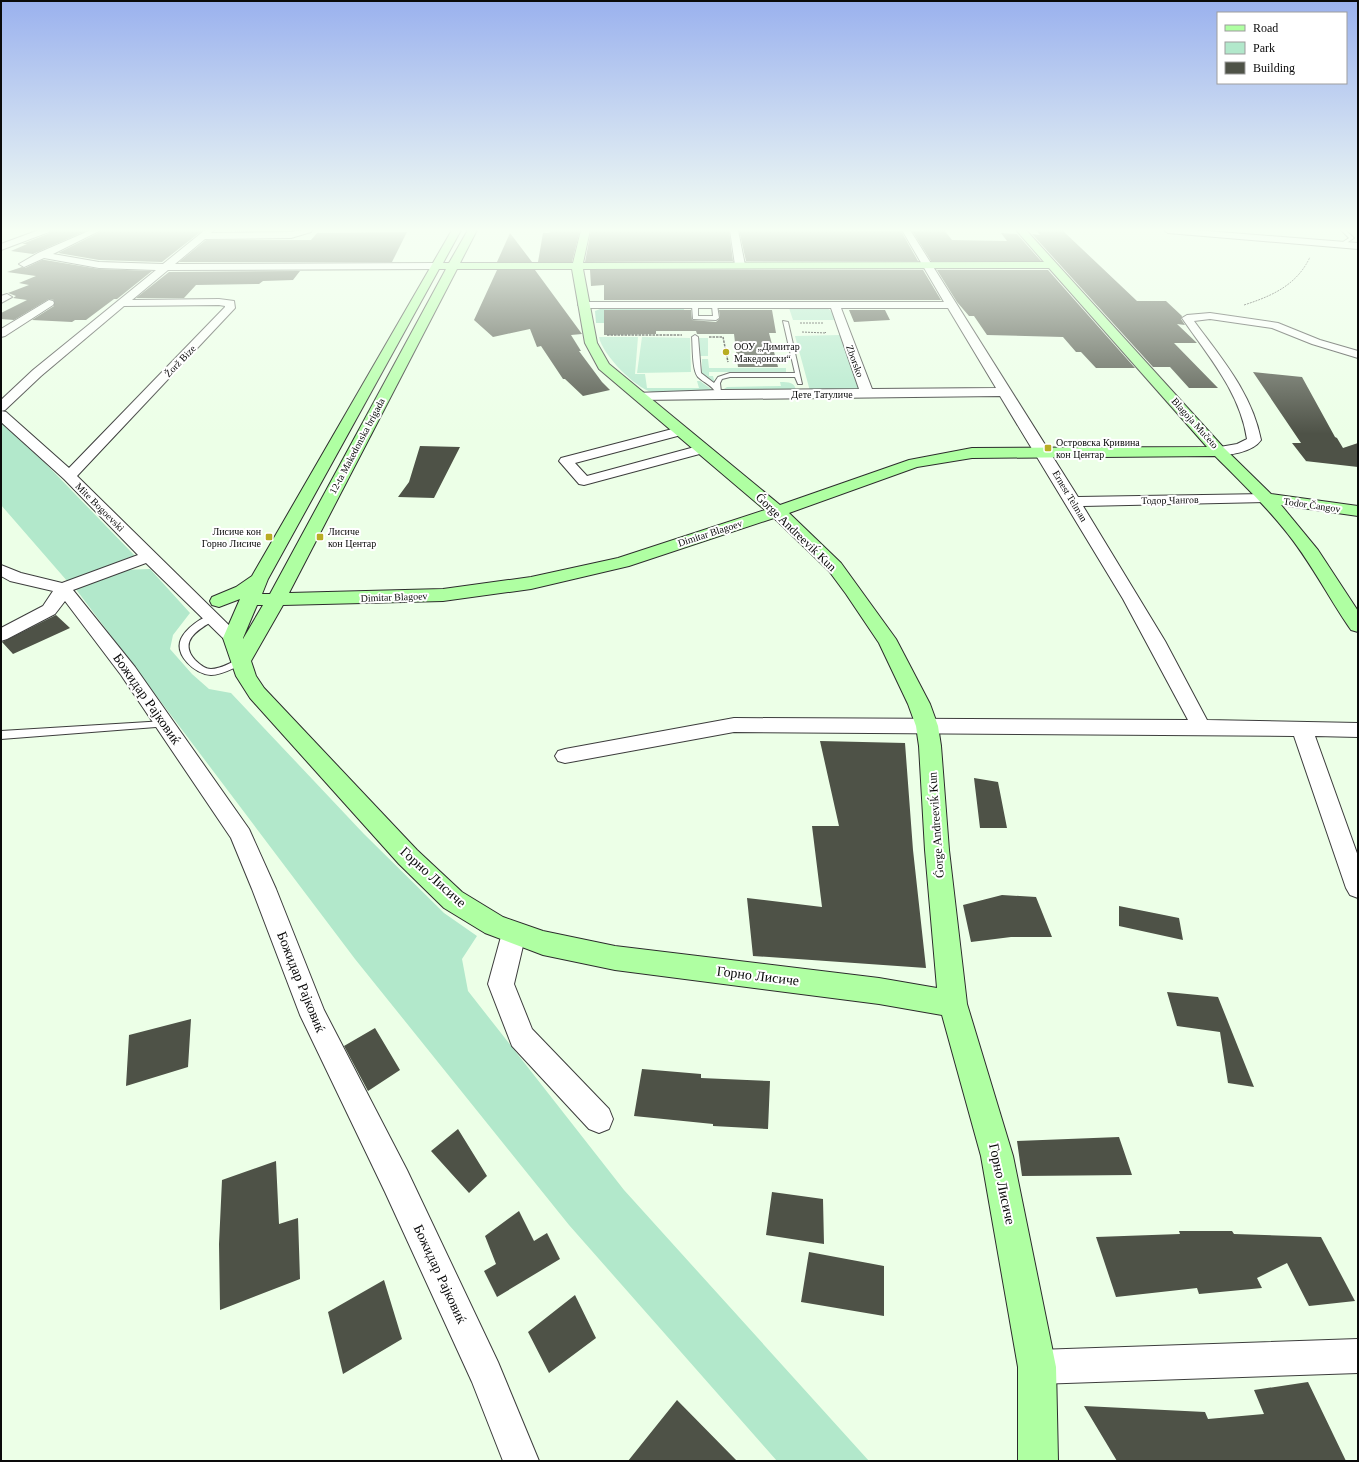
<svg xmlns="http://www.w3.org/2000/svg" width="1359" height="1462" font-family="'Times New Roman',serif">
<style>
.green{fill:#b2e8cb}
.forest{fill:#92d8b7}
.building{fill:#4e5247}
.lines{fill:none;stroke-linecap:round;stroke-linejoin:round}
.lane-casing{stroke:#3d3d3d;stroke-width:2}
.street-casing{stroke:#3d3d3d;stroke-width:2}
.secondary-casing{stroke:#2c2c2c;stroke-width:2}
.path-far1{stroke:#2c2c2c;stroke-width:1;stroke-dasharray:2 1;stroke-linecap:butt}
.path{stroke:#2c2c2c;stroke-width:1.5;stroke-dasharray:2.5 1;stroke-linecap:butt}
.lane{fill:#fff;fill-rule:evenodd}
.street{fill:#fff;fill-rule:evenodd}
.secondary{fill:#afffa2;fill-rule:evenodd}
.poi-dot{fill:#b8ad24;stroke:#fff;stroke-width:1.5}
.labels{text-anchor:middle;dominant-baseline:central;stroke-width:4;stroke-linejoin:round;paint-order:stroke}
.far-poi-label{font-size:10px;fill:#0a0a0a;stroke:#fff;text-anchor:start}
.far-street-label{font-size:10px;fill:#0a0a0a;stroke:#fff}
.street-label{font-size:12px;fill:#0a0a0a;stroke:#fff}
.near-street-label{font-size:14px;fill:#0a0a0a;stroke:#fff}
</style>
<rect width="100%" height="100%" fill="#ecffe7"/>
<path class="green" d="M820,307C830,308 832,310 835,320H793L789,308Z
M840,335L859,388L856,390L810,391L795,336Z
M599,337H638L635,374H645L647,388H699L697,381H700L715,392H652C635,388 602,354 599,337Z
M642,337L690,338L691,372L637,373Z
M699,338H708V356H699Z
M702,359H708L709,368H786V372L779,376L777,372H709V376H713L715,383L702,374Z
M780,382C789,382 795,382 796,391L724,392V389L727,387L781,386Z
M1,423L46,464L135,556L68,582L1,505Z
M150,569L190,613L173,635L170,649L192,674L209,689L231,693L364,834L444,913L477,936L462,959L468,991L624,1190L869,1461H777L569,1225L355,959L75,588L122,570Z"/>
<path class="forest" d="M600,309H684L685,319L643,323H596L595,311Z"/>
<path class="building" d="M51,230H88L33,254L11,251L27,244H22L50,233Z
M102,230H203L162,262L99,260L58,253L102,231Z
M551,230H580L572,262H538L543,233H549Z
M591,230H729L733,261L585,262Z
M739,230L901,231L918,261H746Z
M944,230L952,240L1007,241L1001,233L1017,234L1041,261H931L912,231Z
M1036,230H1062L1137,301H1166L1182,316L1181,319L1185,325L1177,324L1197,343H1174L1218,388H1189L1170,367H1153L1032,234L1040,235Z
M407,232L392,262H179L206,240H311L317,233Z
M510,233L532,262H497Z
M42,260H45L99,269L152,271L117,299H114L86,320H75L72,322L32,320L54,306V300L49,299L14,320L1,319V313L27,300L13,298L16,296L8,293L29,285L19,283L36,276L7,272L22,267L25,268Z
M497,270H535L582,334L571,335L581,351H579L602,382L610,390L583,396L565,379H563L541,346L537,347L530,329L493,337L474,320Z
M590,270H923L941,300H604V285L591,286Z
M937,270H1048L1135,368H1096L1081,352H1076L1063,337L987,335L974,316H969L957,302Z
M300,271L293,280L263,281L259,284L196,285L184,298H136L169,272Z
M604,310H691L692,320L716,322L720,318L719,310H772L776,333H769L778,367H738L734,334H697L696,331H656V334L604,335Z
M849,310H885L890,320L854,322Z
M1253,372L1302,377L1335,437L1337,438L1343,448L1358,443V467L1305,461H1306L1292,443H1301Z
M420,446L460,447L434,498L398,497L409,482Z
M56,615L70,628L13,654L2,642Z
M820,741L905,743L913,850L926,968L753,956L747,898L822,907L812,826H839Z
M974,778L998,782L1007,828H980Z
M1002,895L1036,897L1052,937H1011L971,942L963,905Z
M1119,906L1179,918L1183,940L1119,926Z
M1167,992L1218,997L1254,1087L1228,1083L1220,1032L1177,1026Z
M191,1019L188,1067L126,1086L129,1035Z
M375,1028L400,1070L368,1091L344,1046Z
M642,1069L701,1074V1078L770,1081L768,1129L713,1126V1124L634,1116Z
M458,1129L487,1176L469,1193L431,1151Z
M1119,1137L1132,1175L1022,1176L1017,1141Z
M276,1161L279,1224L298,1218L300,1279L220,1310L219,1244L222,1180Z
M772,1192L823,1199L824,1244L766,1235Z
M519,1211L534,1241L547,1233L560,1259L497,1297L484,1271L496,1264L485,1236Z
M1179,1231H1232L1234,1234L1321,1237L1355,1301L1309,1306L1287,1263L1257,1278L1262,1288L1199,1294L1197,1288L1116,1297L1096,1237L1180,1234Z
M809,1252L884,1266V1316L801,1302Z
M384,1280L402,1339L343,1374L328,1312Z
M575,1295L596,1338L549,1373L528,1332Z
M1308,1382L1346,1461H1117L1084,1406L1205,1412L1208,1419L1264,1414L1254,1390Z
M677,1400L737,1461H628Z"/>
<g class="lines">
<defs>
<path id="lane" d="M1341,230H1345L1354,238L1342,246L1340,244L1349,238Z
M695,304L698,306V316H713L712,306L717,305L719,318L716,320L693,319L692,306Z
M783,321L788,322L802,384H798L795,377H730L722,379L720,383L721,392L718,394L716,393C712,385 704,383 698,377C692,370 693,347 692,337L695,335L698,337L701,373L714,383L718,377L730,373H795Z
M213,614L217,617L216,619C201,628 177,640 195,660C199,664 205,669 211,669C221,669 231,662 240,659L245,662L243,664C233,668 222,675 211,675C195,674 174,655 181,639C186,628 202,617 213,614Z
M165,721L169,722L170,724L169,726L1,739V731Z"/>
<path id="street" d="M39,230H50L49,232L1,250V244Z
M91,230H101L53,254L99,262L163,264L205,230H214L211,233L291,232L302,230H312L311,232L291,238L205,239L175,264L436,263L441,266L436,269L168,270L132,300L219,299L234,301L235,308L77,476L242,638L239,642L233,644L227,642L146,563L73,590L135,667L249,829L276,889L324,1010L407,1170L498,1362L539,1461H503L472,1382L385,1192L300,1015L252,889L231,838L121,675L65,601L55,614L7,639L1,641V628L43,606L53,591L10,581L1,576V565L21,573L62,583L138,555L64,479L1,422V411L6,412L69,468L225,307V306L219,305L124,306L41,376L5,410L1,411V400L33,370L156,270L99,268L44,258L24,267L19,264L38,253Z
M730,230H738L745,265L743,267L740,268L735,265Z
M902,230H910L1078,497L1266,494L1271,495L1273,498L1271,501L1266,502L1083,506L1165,641L1207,720L1358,723V737L1315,736L1358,856V898L1350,895L1346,888L1294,736L734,732L565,763L558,761L555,756L558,751L565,749L734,718L1188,720L1123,599L1000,396L639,400L635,399L633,396L635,393L719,390L859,389L831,308H583L578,305L583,302H944ZM841,308H948L996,388L872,389Z
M1164,230H1194L1358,243V249L1168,233Z
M7,294L12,297L1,303V296Z
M49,300L53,301L54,303L53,305L5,336L1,337V329Z
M1210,313L1278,323L1320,340L1358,351V358L1312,344L1272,328L1210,319L1194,321C1221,358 1252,393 1261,440C1253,452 1227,457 1214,454L1212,451L1214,448L1237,444L1247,439C1240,392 1208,356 1182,318L1187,315Z
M680,427L685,428L687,431L685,434L575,463L587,476L702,445L707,446L709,449L707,452L584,485L579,484L559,461L561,458Z
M514,923L523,926L526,933L514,984L532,1029L609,1109L613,1119L609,1129L599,1133L589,1129L512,1046L488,984L502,933L505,926Z
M1358,1339V1373L1037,1384L1025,1379L1020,1367L1025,1355L1037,1350Z"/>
<path id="secondary" d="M452,230H461L443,263H449L468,230H477L460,263H573L581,230H590L583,263L1044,262L1016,230H1026L1224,448L1271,494L1358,506V516L1281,505L1318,550L1358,611V632L1351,630C1328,597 1310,560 1284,529C1263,503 1238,479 1215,456L972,458L917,467L789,513L841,563L896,639L930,704L938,726L941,746L949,850L967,1004L1013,1156L1056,1367L1058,1461H1018V1367L981,1156L942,1015L879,1004L615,970L543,955L485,933L444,908L399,864L250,698L236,676L223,638L240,599L219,607L212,605L210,601L212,597L236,587L252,576ZM1049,268L1207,447L972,448L909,460L780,505L609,364L597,343L583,269ZM439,269H446L270,594H262L268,579ZM457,269H572L585,343L599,369L765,510L618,558L531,577L443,589L289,593ZM774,518L829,571L846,594L879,643L908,704L916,726L919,746L925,850L937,988L879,978L615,946L543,931L503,917L462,892L417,850L264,688L256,676L251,661L283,605L443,601L531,589L629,566ZM257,605H263L243,639V638Z"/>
</defs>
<use href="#lane" class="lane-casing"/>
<use href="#street" class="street-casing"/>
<use href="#secondary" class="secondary-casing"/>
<path class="path-far1" d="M1244,305C1272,296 1297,285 1310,257
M800,323H823
M802,332L826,333L825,332"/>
<path class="path" d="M607,335H682
M709,337H723L728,362"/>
<use href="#lane" class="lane"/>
<use href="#street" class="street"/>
<use href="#secondary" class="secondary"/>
</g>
<linearGradient id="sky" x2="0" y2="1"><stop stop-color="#9ab1ee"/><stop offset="0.53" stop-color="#f6fff4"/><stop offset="1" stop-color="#f6fff4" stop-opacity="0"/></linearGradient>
<rect width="1359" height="434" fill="url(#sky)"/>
<g class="poi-dot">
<circle cx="726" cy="352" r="4"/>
<rect x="1044" y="444" width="8" height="8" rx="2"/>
<rect x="265" y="533" width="8" height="8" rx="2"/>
<rect x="316" y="533" width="8" height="8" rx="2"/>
</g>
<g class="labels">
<g class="far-poi-label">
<text x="734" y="346">ООУ „Димитар<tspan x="734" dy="12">Македонски“</tspan></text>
<text x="1056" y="442">Островска Кривина<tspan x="1056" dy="12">кон Центар</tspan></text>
<text x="261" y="531" text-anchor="end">Лисиче кон<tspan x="261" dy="12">Горно Лисиче</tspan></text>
<text x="328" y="531">Лисиче<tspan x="328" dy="12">кон Центар</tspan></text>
</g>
<g class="far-street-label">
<text transform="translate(180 361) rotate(-46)">Žorž Bize</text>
<text transform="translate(855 361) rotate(70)">Zborsko</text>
<text x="822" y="394">Дете Татуличе</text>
<text transform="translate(1195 423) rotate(48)">Blagoja Mučeto</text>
<text transform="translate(357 446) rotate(-62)">12-ta Makedonska brigada</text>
<text transform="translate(1070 496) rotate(59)">Ernest Telman</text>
<text transform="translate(1170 500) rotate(-1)">Тодор Чангов</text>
<text transform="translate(1312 505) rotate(8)">Todor Čangov</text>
<text transform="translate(100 507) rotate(45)">Mite Bogoevski</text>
<text transform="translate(710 533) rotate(-18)">Dimitar Blagoev</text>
<text transform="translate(394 597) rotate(-2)">Dimitar Blagoev</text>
</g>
<g class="street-label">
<text transform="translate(796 532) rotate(44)">Ǵorge Andreeviḱ Kun</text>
<text transform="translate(936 825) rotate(-94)">Ǵorge Andreeviḱ Kun</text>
</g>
<g class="near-street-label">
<text transform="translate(147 699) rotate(55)">Божидар Рајковиќ</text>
<text transform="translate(433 877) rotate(42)">Горно Лисиче</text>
<text transform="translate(758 976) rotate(7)">Горно Лисиче</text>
<text transform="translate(301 982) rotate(68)">Божидар Рајковиќ</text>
<text transform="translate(1002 1184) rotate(78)">Горно Лисиче</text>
<text transform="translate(440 1274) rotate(65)">Божидар Рајковиќ</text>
</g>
</g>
<rect width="1359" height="1462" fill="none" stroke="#0a0a0a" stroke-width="4"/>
<rect x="1217" y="12" width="130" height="72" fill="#ffffff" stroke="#9d9d9d"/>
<rect x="1225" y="25" width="20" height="6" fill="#afffa2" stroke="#9d9d9d"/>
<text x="1253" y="32" font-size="12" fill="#0a0a0a">Road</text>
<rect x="1225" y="42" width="20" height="12" fill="#b2e8cb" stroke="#9d9d9d"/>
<text x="1253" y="52" font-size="12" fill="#0a0a0a">Park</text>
<rect x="1225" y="62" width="20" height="12" fill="#4e5247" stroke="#9d9d9d"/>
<text x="1253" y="72" font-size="12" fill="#0a0a0a">Building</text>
</svg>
